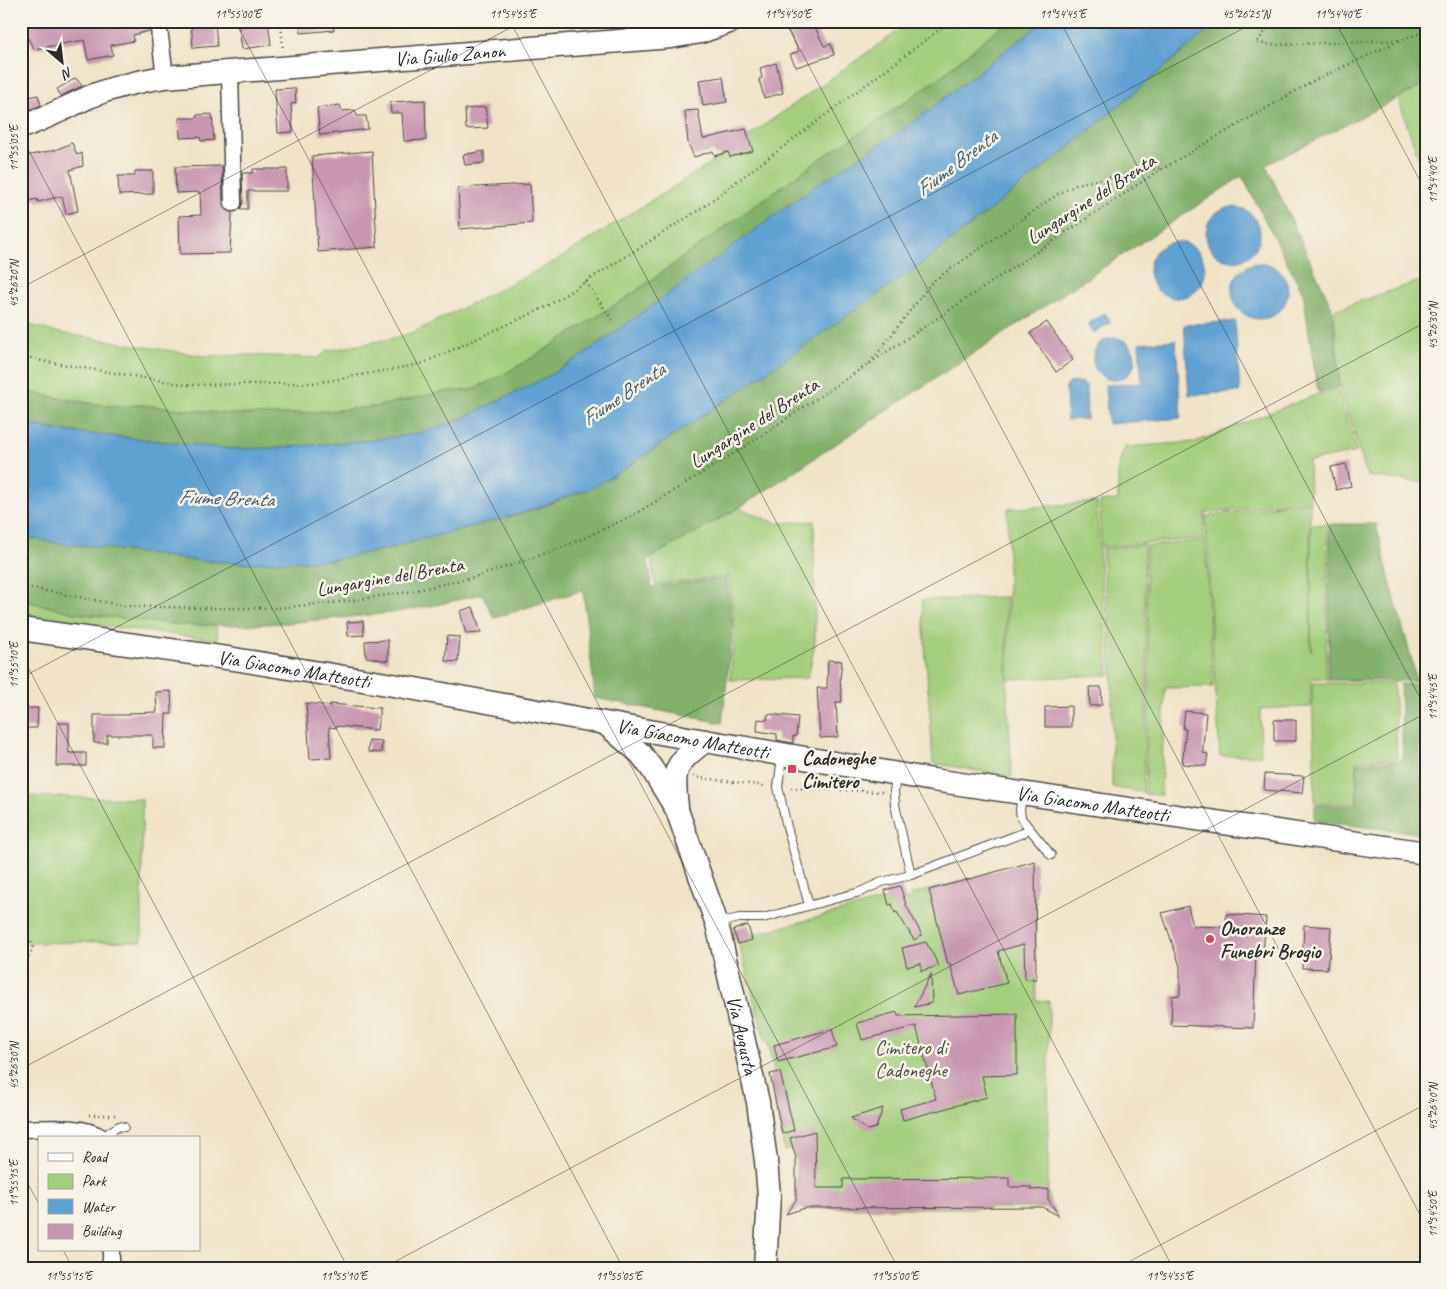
<svg xmlns="http://www.w3.org/2000/svg" width="1447" height="1289" font-family="Caveat,sans-serif">
<style>
.green{fill:#a3ce7b;stroke:#677c53}
.forest{fill:#82b16b;stroke:#566e4b}
.water{fill:#60a1d3;stroke:#46667f}
.building{fill:#c797b0}
.lines{fill:none;stroke-linecap:round;stroke-linejoin:round}
.lane-casing{stroke:#494742;stroke-width:10}
.street-casing{stroke:#494742;stroke-width:19}
.secondary-casing{stroke:#494742;stroke-width:25}
.path{stroke:#494742;stroke-width:2.5;stroke-dasharray:1 4;stroke-linecap:butt}
.lane{stroke:#fff;stroke-width:8}
.street{stroke:#fff;stroke-width:16}
.secondary{stroke:#fff;stroke-width:22}
.ticks{fill:none;stroke:#2b2b2b;stroke-width:1;stroke-opacity:0.45}
.poi-dot{fill:#d1495b;stroke:#f7f3e8;stroke-width:2}
.labels{text-anchor:middle;dominant-baseline:central;stroke-width:5;stroke-linejoin:round;paint-order:stroke}
.street-label{font-size:20px;fill:#2b2b2b;stroke:#f7f3e8}
.poi-label{font-size:20px;font-weight:bold;fill:#2b2b2b;stroke:#f7f3e8;text-anchor:start}
.park-label{font-size:20px;fill:#49543f;stroke:#f7f3e8}
.water-label{font-size:21px;font-style:italic;fill:#405a6e;stroke:#f7f3e8}
.neatline{fill:none;stroke:#2b2b2b;stroke-width:2}
.ticks-label{font-size:12px;text-anchor:middle;fill:#2b2b2b}
</style>
<rect width="100%" height="100%" fill="#f7f3e8"/>
<filter id="ink" filterUnits="userSpaceOnUse"><feTurbulence type="fractalNoise" baseFrequency=".02" numOctaves="2"/><feDisplacementMap in="SourceGraphic" scale="10" xChannelSelector="R" yChannelSelector="G"/><feConvolveMatrix kernelMatrix="1 2 1 2 8 2 1 2 1" color-interpolation-filters="sRGB"/></filter>
<filter id="wash" filterUnits="userSpaceOnUse"><feTurbulence type="fractalNoise" baseFrequency=".0096" numOctaves="4" result="noise"/><feDisplacementMap in="SourceGraphic" scale="20" xChannelSelector="R" yChannelSelector="G"/><feGaussianBlur stdDeviation="1.12" result="paint"/><feColorMatrix in="noise" values="0 0 0 0 0 0 0 0 0 0 0 0 0 0 0 0 0 1.4 0 .05"/><feComposite in="paint" operator="in"/></filter>
<g filter="url(#wash)">
<rect width="100%" height="100%" fill="#f0e3c7"/>
<path class="green" d="M912,21H1007L935,81L875,123L820,159L632,294L532,358L499,377L471,390L447,391L374,407L277,415L231,414L143,405L109,406L32,393L21,390V322L54,332L203,356L250,355L319,358L326,351L390,339L414,332L552,263L705,167Z
M1426,84V180L1398,98Z
M1426,279V483L1367,476L1340,387L1334,310Z
M1338,389L1357,452L1309,461L1310,500L1205,513L1204,538L1101,547L1100,502L1118,500V465L1125,447L1195,442L1318,394Z
M1097,502L1099,549L1109,675L1008,679V509Z
M1310,502L1311,651V525L1328,524L1326,679L1311,678V707L1260,709L1261,755L1220,756L1211,623L1206,516Z
M739,508L776,523L814,521L815,643L808,678L730,680L735,628L729,576L655,585L651,557Z
M1205,540L1213,687L1165,688L1161,795L1145,794L1149,687L1146,546Z
M1144,545L1147,682L1143,793L1112,787V675L1102,549Z
M1006,597L1007,687L1012,777L933,763L922,600Z
M21,600L75,613L182,625H216L218,640L21,616Z
M1312,683H1394L1397,758L1356,761V804L1315,803Z
M21,796L142,799V941L21,943Z
M1035,861L1036,1001H1049L1048,1189L1050,1204L1045,1208H803L796,1200V1160L793,1149L784,1151L782,1134L770,1076L775,1074L767,1041H765L739,944H738L733,930L748,925L751,935L887,899L885,890L900,886L905,900L911,899L910,895Z"/>
<path class="forest" d="M1007,21H1044L907,127L858,158L583,355L547,377L457,421L416,434L372,440L279,448L230,449L55,430L21,422V390L71,401L109,406L143,405L231,414L277,415L374,407L447,391L471,390L499,377L532,358L632,294L820,159L875,123L935,81Z
M1219,21H1426V84L1266,165L1332,308L1340,387L1318,392L1303,293L1242,176L742,506L648,559L652,587L727,578L733,627L722,723L595,698L583,590L494,618L482,594L436,605L391,613L287,623L244,625H182L154,622L75,613L21,600V536L57,543L100,547L191,560L244,563L332,560L377,551L469,527L520,514L556,502L627,467L748,385L925,261L1076,142Z
M1330,524H1376L1392,589L1413,664L1416,681L1328,680Z
M1400,684H1416L1424,834L1314,821L1315,805L1357,806V763L1403,760Z"/>
<path class="water" d="M1044,21H1219L1076,142L925,261L748,385L627,467L594,487L520,514L377,551L332,560L244,563L191,560L100,547L57,543L21,536V422L55,430L230,449L279,448L372,440L416,434L457,421L547,377L583,355L650,307L815,186L907,127Z
M1206 234a27 27 0 1 1 54 0a27 27 0 1 1-54 0Z
M1149 270a28 28 0 1 1 56 0a28 28 0 1 1-56 0Z
M1232 291a28 28 0 1 1 56 0a28 28 0 1 1-56 0Z
M1105,313L1111,322L1094,333L1088,324Z
M1235,321L1240,392L1189,395L1184,325Z
M1093 359a21 21 0 1 1 42 0a21 21 0 1 1-42 0Z
M1176,340L1181,418L1108,424L1105,385L1142,383L1139,343Z
M1082,382L1083,385H1086L1087,419L1067,420L1066,386H1069V383Z"/>
<g id="blocks">
<path class="building" d="M50,21H125V24L148,21L149,31L133,35L134,41L111,45L113,55L88,60L84,40L34,49L21,26Z
M191,21H215L217,46L193,48Z
M252,21H268L271,45L242,49L238,23Z
M300,21H333L334,30L301,33Z
M800,21H812L824,46L831,44L834,55L796,67L790,55L799,51L787,28Z
M776,63L783,93L764,98L759,79L762,78L760,68Z
M723,77L727,102L703,106L699,80Z
M76,78L82,86L61,96L57,89Z
M295,88L296,103L291,104L293,132L278,133L275,89Z
M38,95L41,105L21,113V99Z
M425,100L426,140L404,141L402,113H391L390,102Z
M340,105L342,111L355,110L357,116H366L368,129L320,135L317,108Z
M485,107L488,128L466,129L465,109Z
M698,110L703,139L746,129L753,151L730,157L728,152L715,156L713,151L694,157L688,143L685,111Z
M212,114L214,140L201,141L200,137L180,138L179,118H197V115Z
M72,143L77,155L82,153L83,166L70,170L78,211L66,214L62,196L38,202L37,199L29,201L21,157L55,150Z
M372,151L377,247L318,252L312,156Z
M484,151V163L465,165L463,155Z
M222,166L223,204L225,209L232,213L230,253L180,254L179,216L201,215L200,192L176,193L175,167Z
M253,169H287V191H248V209H240L243,203L242,173H253Z
M135,171H153V194L119,195L118,176H135Z
M530,184L532,223L460,229L458,188Z
M1047,322L1073,360L1056,372L1030,333Z
M1346,464L1351,486L1336,490L1331,467Z
M473,607L481,633L466,634L460,611Z
M363,621L364,635L348,636L347,622Z
M447,636L460,637L458,662L445,661Z
M388,640V661L366,657L365,641Z
M828,660L842,661L840,679L842,702H836L838,737L820,738L817,688H827Z
M1089,687H1101L1102,705L1090,706Z
M171,691L172,714H166L165,748H153V735H107V743H94V715H129V713L157,712L156,692Z
M306,703L330,706V704L380,708L377,730L336,726V728L329,727L331,758L310,759Z
M1071,706V727H1045V707Z
M21,708H38L37,728H21Z
M1185,711L1206,713L1203,746V753L1208,754L1206,766L1182,764L1186,729H1183Z
M768,714L798,717L796,737L793,736V743L777,740V734L757,731L758,719L767,720Z
M1274,720H1296V741H1274Z
M57,723H69V753H86V766H56Z
M369,740L382,741L381,753L368,752Z
M1265,774L1304,776L1302,793L1264,790Z
M1035,861L1036,979H1025L1024,944L998,951L1007,983L959,995L950,963L948,964L929,890Z
M900,886L906,905L922,935L914,940L897,912L895,913L892,904L889,905L885,890Z
M1188,906L1193,926L1226,927V914L1266,917L1263,954L1256,953L1253,1028L1171,1025L1172,996L1180,995V966L1162,913Z
M748,925L752,940L738,944L733,930Z
M1304,925L1331,927L1329,958H1328L1327,969L1302,968Z
M926,942L939,966L921,971V963L907,967L902,948Z
M931,974L932,1003L914,1007Z
M897,1012L898,1016L1017,1014V1075L982,1076L987,1097L903,1120L900,1109L936,1099L916,1026L862,1040L857,1023Z
M832,1029L837,1047L778,1062L774,1045Z
M780,1072L794,1130L782,1134L770,1074Z
M883,1108L876,1128L867,1130L851,1118Z
M815,1131L816,1188H843V1179L1009,1178V1187H1031V1190L1048,1189V1199L1059,1216L1042,1207L805,1208L786,1214L796,1200V1158L790,1138Z"/>
</g>
</g>
<g filter="url(#ink)">
<use href="#blocks" fill-opacity="0" stroke="#494742" stroke-width="1"/>
<g class="lines">
<defs>
<path id="lane" d="M782,757L778,787L787,827L809,905
M1022,795L1020,810L1021,818L1051,855
M911,875L1023,833L1029,828
M718,923L739,918H763L860,892L882,882L911,875L895,805L894,792L896,776
M102,1137L119,1126L124,1127"/>
<path id="street" d="M158,21L165,77
M230,71L233,203
M21,1129C44,1129 83,1124 102,1138
M111,1250V1268"/>
<g id="secondary">
<path id="s1" d="M21,127C45,119 67,107 89,97C113,87 139,81 165,77L671,37L701,32L732,21"/>
<path id="s2" d="M21,629L234,659L393,685L705,741L933,780L1426,853"/>
<path id="s3" d="M607,725L641,754L652,769L677,810L717,924L758,1102L766,1161L769,1196L765,1268"/>
<path d="M677,807C676,796 674,784 676,774C678,761 694,749 705,741"/>
</g>
</defs>
<use href="#lane" class="lane-casing"/>
<use href="#street" class="street-casing"/>
<use href="#secondary" class="secondary-casing"/>
<path class="path" d="M281,21L283,51
M1274,21L1256,43L1275,45L1399,40
M586,282L612,320
M21,355L42,361L187,385L316,383L421,364L546,307L699,210L951,21
M870,363L932,282L1058,194L1080,183L1160,168
M21,586L125,606L201,608H277L349,601L413,591L482,575L564,547L632,516L741,449L1155,173L1311,82L1401,40L1426,31
M693,777L766,786
M791,788L884,792
M21,963L30,955L33,948L30,939
M89,1115H116"/>
<use href="#lane" class="lane"/>
<use href="#street" class="street"/>
<use href="#secondary" class="secondary"/>
</g>
</g>
<path class="ticks" d="M235,21L898,1268M510,21L1173,1268M785,21L1426,1226M1060,21L1426,709M1335,21L1426,192M21,136L623,1268M21,288L523,21M21,654L348,1268M21,678L1257,21M21,1069L1426,322M21,1171L39,1204M63,1250L73,1268M383,1268L1426,713M1117,1268L1426,1104"/>
<g class="poi-dot">
<rect x="787" y="764" width="10" height="10" rx="2.5"/>
<circle cx="1210" cy="939" r="5"/>
</g>
<g class="labels">
<g class="street-label">
<text stroke="none"><textPath href="#s1" startOffset="439">Via Giulio Zanon</textPath></text>
<text transform="translate(1091 199) rotate(-33)">Lungargine del Brenta</text>
<text transform="translate(754 423) rotate(-33)">Lungargine del Brenta</text>
<text transform="translate(390 577) rotate(-10)">Lungargine del Brenta</text>
<text stroke="none"><textPath href="#s2" startOffset="276">Via Giacomo Matteotti</textPath></text>
<text stroke="none"><textPath href="#s2" startOffset="681">Via Giacomo Matteotti</textPath></text>
<text stroke="none"><textPath href="#s2" startOffset="1086">Via Giacomo Matteotti</textPath></text>
<text stroke="none"><textPath href="#s3" startOffset="346">Via Augusta</textPath></text>
</g>
<g class="poi-label">
<text x="802" y="758">Cadoneghe<tspan x="802" dy="23">Cimitero</tspan></text>
<text x="1220" y="928">Onoranze<tspan x="1220" dy="23">Funebri Brogio</tspan></text>
</g>
<g class="park-label">
<text x="911" y="1047">Cimitero di<tspan x="911" dy="23">Cadoneghe</tspan></text>
</g>
<g class="water-label">
<text transform="translate(956 163) rotate(-37)">Fiume Brenta</text>
<text transform="translate(623 394) rotate(-34)">Fiume Brenta</text>
<text transform="translate(226 498) rotate(2)">Fiume Brenta</text>
</g>
</g>
<rect width="1447" height="1289" fill="none" stroke="#f7f3e8" stroke-width="55"/>
<rect x="38" y="1136" width="162" height="115" fill="#f7f3e8" stroke="#a5a39c"/>
<rect x="48" y="1153" width="25" height="8" fill="#ffffff" stroke="#a5a39c"/>
<text x="82" y="1162" font-size="15" fill="#2b2b2b">Road</text>
<rect x="48" y="1174" width="25" height="15" fill="#a3ce7b" stroke="#a5a39c"/>
<text x="82" y="1186" font-size="15" fill="#2b2b2b">Park</text>
<rect x="48" y="1199" width="25" height="15" fill="#60a1d3" stroke="#a5a39c"/>
<text x="82" y="1212" font-size="15" fill="#2b2b2b">Water</text>
<rect x="48" y="1224" width="25" height="15" fill="#c797b0" stroke="#a5a39c"/>
<text x="82" y="1236" font-size="15" fill="#2b2b2b">Building</text>
<g transform="translate(62 62) rotate(152)" stroke="#f7f3e8" stroke-width="4" paint-order="stroke">
<path d="M0-4L9 19L0 12L-9 19Z" fill="#2b2b2b"/>
<text y="-8" font-size="14" font-weight="bold" text-anchor="middle" fill="#2b2b2b">N</text>
</g>
<rect x="28" y="28" width="1392" height="1234" class="neatline"/>
<g class="ticks-label">
<text x="238" y="18">11°55'00"E</text>
<text x="513" y="18">11°54'55"E</text>
<text x="788" y="18">11°54'50"E</text>
<text x="1063" y="18">11°54'45"E</text>
<text x="1246" y="18">45°26'25"N</text>
<text x="1338" y="18">11°54'40"E</text>
<text transform="translate(14 148) rotate(-90)" y="4">11°55'05"E</text>
<text transform="translate(1433 180) rotate(-90)" y="4">11°54'40"E</text>
<text transform="translate(14 284) rotate(-90)" y="4">45°26'20"N</text>
<text transform="translate(1433 326) rotate(-90)" y="4">45°26'30"N</text>
<text transform="translate(14 665) rotate(-90)" y="4">11°55'10"E</text>
<text transform="translate(1433 697) rotate(-90)" y="4">11°54'45"E</text>
<text transform="translate(14 1066) rotate(-90)" y="4">45°26'30"N</text>
<text transform="translate(1433 1107) rotate(-90)" y="4">45°26'40"N</text>
<text transform="translate(14 1183) rotate(-90)" y="4">11°55'15"E</text>
<text transform="translate(1433 1214) rotate(-90)" y="4">11°54'50"E</text>
<text x="69" y="1280">11°55'15"E</text>
<text x="344" y="1280">11°55'10"E</text>
<text x="619" y="1280">11°55'05"E</text>
<text x="895" y="1280">11°55'00"E</text>
<text x="1170" y="1280">11°54'55"E</text>
</g>
</svg>
